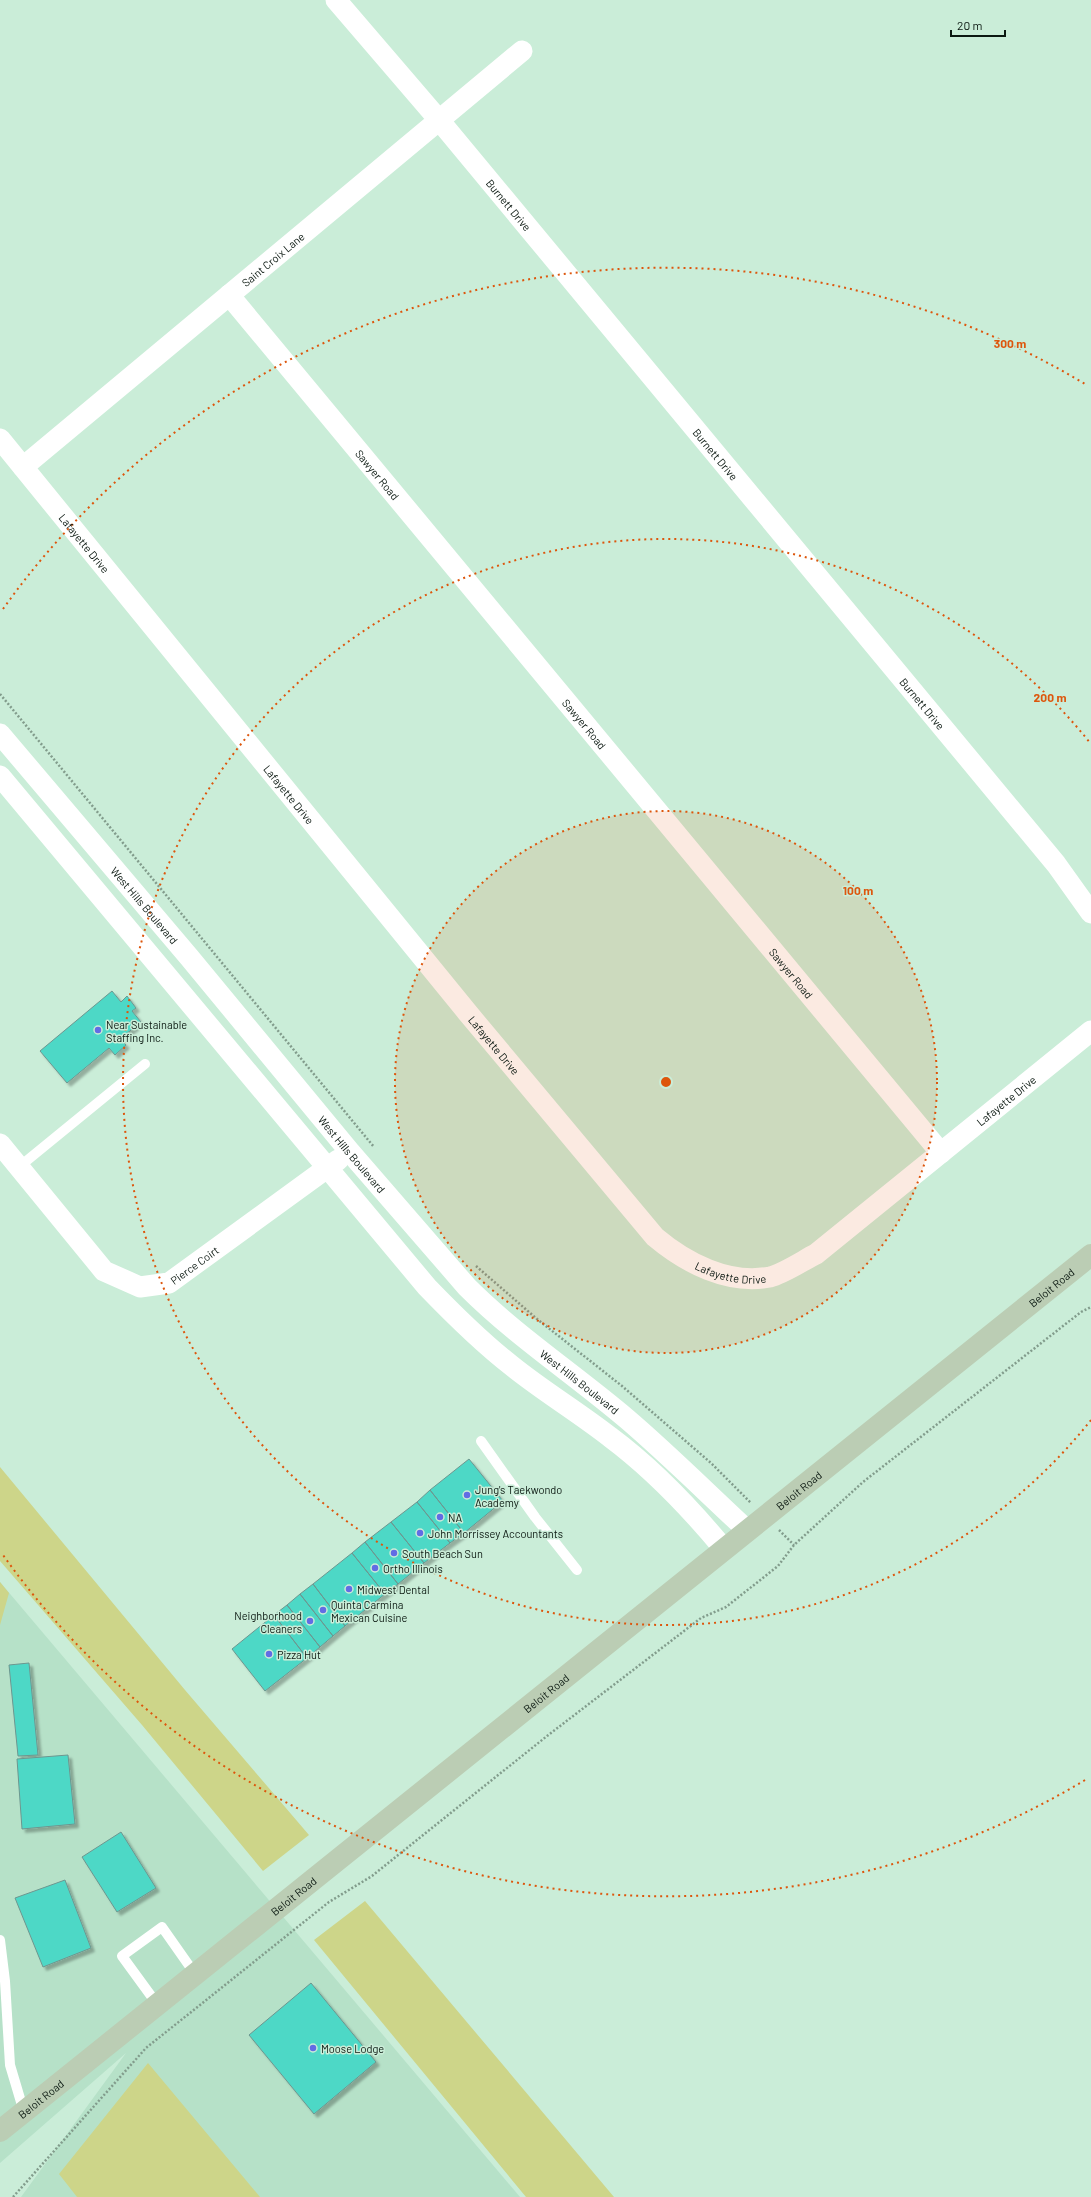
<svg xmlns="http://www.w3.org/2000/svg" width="1091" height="2197" font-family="Barlow,sans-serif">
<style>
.built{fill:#b6e1c8}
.green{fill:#cdd589}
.building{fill:#4ed8c6;stroke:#6d968f;filter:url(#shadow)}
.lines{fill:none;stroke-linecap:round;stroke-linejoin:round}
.path{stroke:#829c8c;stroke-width:2.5;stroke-dasharray:2 2;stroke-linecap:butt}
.service{stroke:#fff;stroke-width:10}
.minor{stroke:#fff;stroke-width:21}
.secondary{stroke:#bbcdb4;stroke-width:22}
.ring{fill:none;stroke:#dd560c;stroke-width:2;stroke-dasharray:2 4}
.poi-dot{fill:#626ce4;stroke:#caedd8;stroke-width:1.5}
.labels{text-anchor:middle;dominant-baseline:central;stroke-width:3;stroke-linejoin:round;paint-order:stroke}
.street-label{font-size:11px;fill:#0b1811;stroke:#caedd8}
.poi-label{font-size:11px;fill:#0b1811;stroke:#caedd8;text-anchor:start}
.centre{fill:#dd560c;stroke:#caedd8;stroke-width:2}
.ring-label{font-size:12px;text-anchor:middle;font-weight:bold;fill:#dd560c;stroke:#caedd8;stroke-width:3;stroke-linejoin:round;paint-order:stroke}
</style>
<defs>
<filter id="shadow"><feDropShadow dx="3.5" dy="3.5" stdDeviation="1" flood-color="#0004"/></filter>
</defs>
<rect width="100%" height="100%" fill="#caedd8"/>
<path class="built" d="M0,1582L520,2197H21L126,2053L0,2163Z"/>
<path class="green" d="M0,1467L185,1690L309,1835L263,1871L142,1725L0,1561Z
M0,1582L9,1593L0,1625Z
M365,1901L614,2197H526L314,1940Z
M148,2063L260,2197H77L59,2174Z"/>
<path class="building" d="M112,991L121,1002L127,996L136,1008L132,1011L141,1022L120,1039L126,1045L115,1055L109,1048L67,1083L40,1051Z
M469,1459L503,1501L464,1533L430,1490Z
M430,1490L464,1533L450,1543L417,1502Z
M417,1502L450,1543L424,1563L391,1522Z
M391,1522L424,1563L398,1584L365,1542Z
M365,1542L398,1584L385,1594L352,1553Z
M352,1553L385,1594L345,1626L313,1584Z
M313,1584L345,1626L333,1636L300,1594Z
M300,1594L333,1636L320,1647L287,1605Z
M287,1605L320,1647L307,1658L274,1615Z
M274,1615L307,1658L265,1691L232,1649Z
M29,1663L38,1755L18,1756L9,1665Z
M68,1755L75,1824L22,1829L17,1759Z
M121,1832L156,1888L117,1912L82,1857Z
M65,1880L91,1948L43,1967L15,1898Z
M311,1983L376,2062L314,2114L249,2035Z"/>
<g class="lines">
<path class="path" d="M0,694L374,1147
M476,1266L537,1319L622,1386L711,1463L751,1503
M779,1530L794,1545
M13,2197L146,2048L329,1902L372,1876L547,1736L701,1618L726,1607L778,1566L794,1545L863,1482L1081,1312L1091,1307"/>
<path class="service" d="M19,1167L145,1064
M481,1441L535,1517L577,1570
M0,1940L5,1981L10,2065L24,2112
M157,2004L122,1956L162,1927L195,1974"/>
<g class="minor">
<path id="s1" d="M336,0L439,120L1056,864L1091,913"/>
<path id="s2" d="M229,295L941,1153"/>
<path id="s3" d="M0,439L467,1012L655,1237C686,1263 728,1285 770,1277C783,1274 804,1260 816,1254L1091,1031"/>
<path id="s4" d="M23,467L522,51"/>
<path id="s5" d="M0,734L189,957L350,1152L467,1287C516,1336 574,1374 627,1419C668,1454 707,1493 747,1530"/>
<path d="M0,776L427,1287C454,1315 481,1342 512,1366C543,1391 578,1412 610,1437C653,1469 690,1508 724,1549"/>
<path id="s6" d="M0,1144L104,1271L140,1287L169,1283L338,1160"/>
</g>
<path class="secondary" id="s7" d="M0,2131L1091,1255"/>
</g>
<circle cx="666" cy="1082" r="271" fill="#dd560c" fill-opacity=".12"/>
<g class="ring">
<circle cx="666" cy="1082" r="271"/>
<path d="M1091 1420A543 543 0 1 1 1091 744"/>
<path d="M1085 1780A814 814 0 0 1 3 1555M3 609A814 814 0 0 1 1085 384"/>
</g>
<g class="poi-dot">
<circle cx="98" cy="1030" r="4"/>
<circle cx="467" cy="1495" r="4"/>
<circle cx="440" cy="1517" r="4"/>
<circle cx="420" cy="1533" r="4"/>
<circle cx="394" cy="1553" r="4"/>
<circle cx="375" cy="1568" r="4"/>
<circle cx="349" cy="1589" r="4"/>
<circle cx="323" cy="1610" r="4"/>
<circle cx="310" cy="1621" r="4"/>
<circle cx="269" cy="1654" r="4"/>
<circle cx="313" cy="2048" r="4"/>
</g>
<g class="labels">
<g class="street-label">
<text stroke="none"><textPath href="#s1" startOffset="268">Burnett Drive</textPath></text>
<text stroke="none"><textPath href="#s4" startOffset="325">Saint Croix Lane</textPath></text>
<text stroke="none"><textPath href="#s1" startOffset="592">Burnett Drive</textPath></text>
<text stroke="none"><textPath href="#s2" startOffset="233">Sawyer Road</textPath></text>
<text stroke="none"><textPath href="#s3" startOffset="134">Lafayette Drive</textPath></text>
<text stroke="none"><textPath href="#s1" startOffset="916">Burnett Drive</textPath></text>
<text stroke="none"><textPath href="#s2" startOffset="557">Sawyer Road</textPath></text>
<text stroke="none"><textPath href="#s3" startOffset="458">Lafayette Drive</textPath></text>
<text stroke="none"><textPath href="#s5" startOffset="224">West Hills Boulevard</textPath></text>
<text stroke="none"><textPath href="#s2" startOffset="881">Sawyer Road</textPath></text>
<text stroke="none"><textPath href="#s3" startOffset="782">Lafayette Drive</textPath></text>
<text stroke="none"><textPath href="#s3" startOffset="1454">Lafayette Drive</textPath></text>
<text stroke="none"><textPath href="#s5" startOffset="548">West Hills Boulevard</textPath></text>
<text stroke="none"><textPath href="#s6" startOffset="264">Pierce Coirt</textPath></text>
<text stroke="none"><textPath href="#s3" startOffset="1118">Lafayette Drive</textPath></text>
<text stroke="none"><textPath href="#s7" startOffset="1348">Beloit Road</textPath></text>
<text stroke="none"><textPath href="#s5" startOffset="871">West Hills Boulevard</textPath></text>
<text stroke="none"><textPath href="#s7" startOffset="1024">Beloit Road</textPath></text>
<text stroke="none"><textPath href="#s7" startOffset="700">Beloit Road</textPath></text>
<text stroke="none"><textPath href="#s7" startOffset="376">Beloit Road</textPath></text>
<text stroke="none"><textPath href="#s7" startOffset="52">Beloit Road</textPath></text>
</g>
<g class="poi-label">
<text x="106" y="1024">Near Sustainable<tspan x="106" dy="13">Staffing Inc.</tspan></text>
<text x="475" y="1489">Jung's Taekwondo<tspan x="475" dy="13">Academy</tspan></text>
<text x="448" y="1517">NA</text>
<text x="428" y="1533">John Morrissey Accountants</text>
<text x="402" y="1553">South Beach Sun</text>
<text x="383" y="1568">Ortho Illinois</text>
<text x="357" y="1589">Midwest Dental</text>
<text x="331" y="1604">Quinta Carmina<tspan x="331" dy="13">Mexican Cuisine</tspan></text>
<text x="302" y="1615" text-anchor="end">Neighborhood<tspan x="302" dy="13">Cleaners</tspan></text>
<text x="277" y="1654">Pizza Hut</text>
<text x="321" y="2048">Moose Lodge</text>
</g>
</g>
<circle cx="666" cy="1082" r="6" class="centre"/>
<g class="ring-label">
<text x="1010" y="348">300 m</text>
<text x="1050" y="702">200 m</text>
<text x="858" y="895">100 m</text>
</g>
<path d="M951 30v6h54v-6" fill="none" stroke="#0b1811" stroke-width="2"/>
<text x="957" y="30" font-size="12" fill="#0b1811" stroke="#caedd8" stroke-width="3" paint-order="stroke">20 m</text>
</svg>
